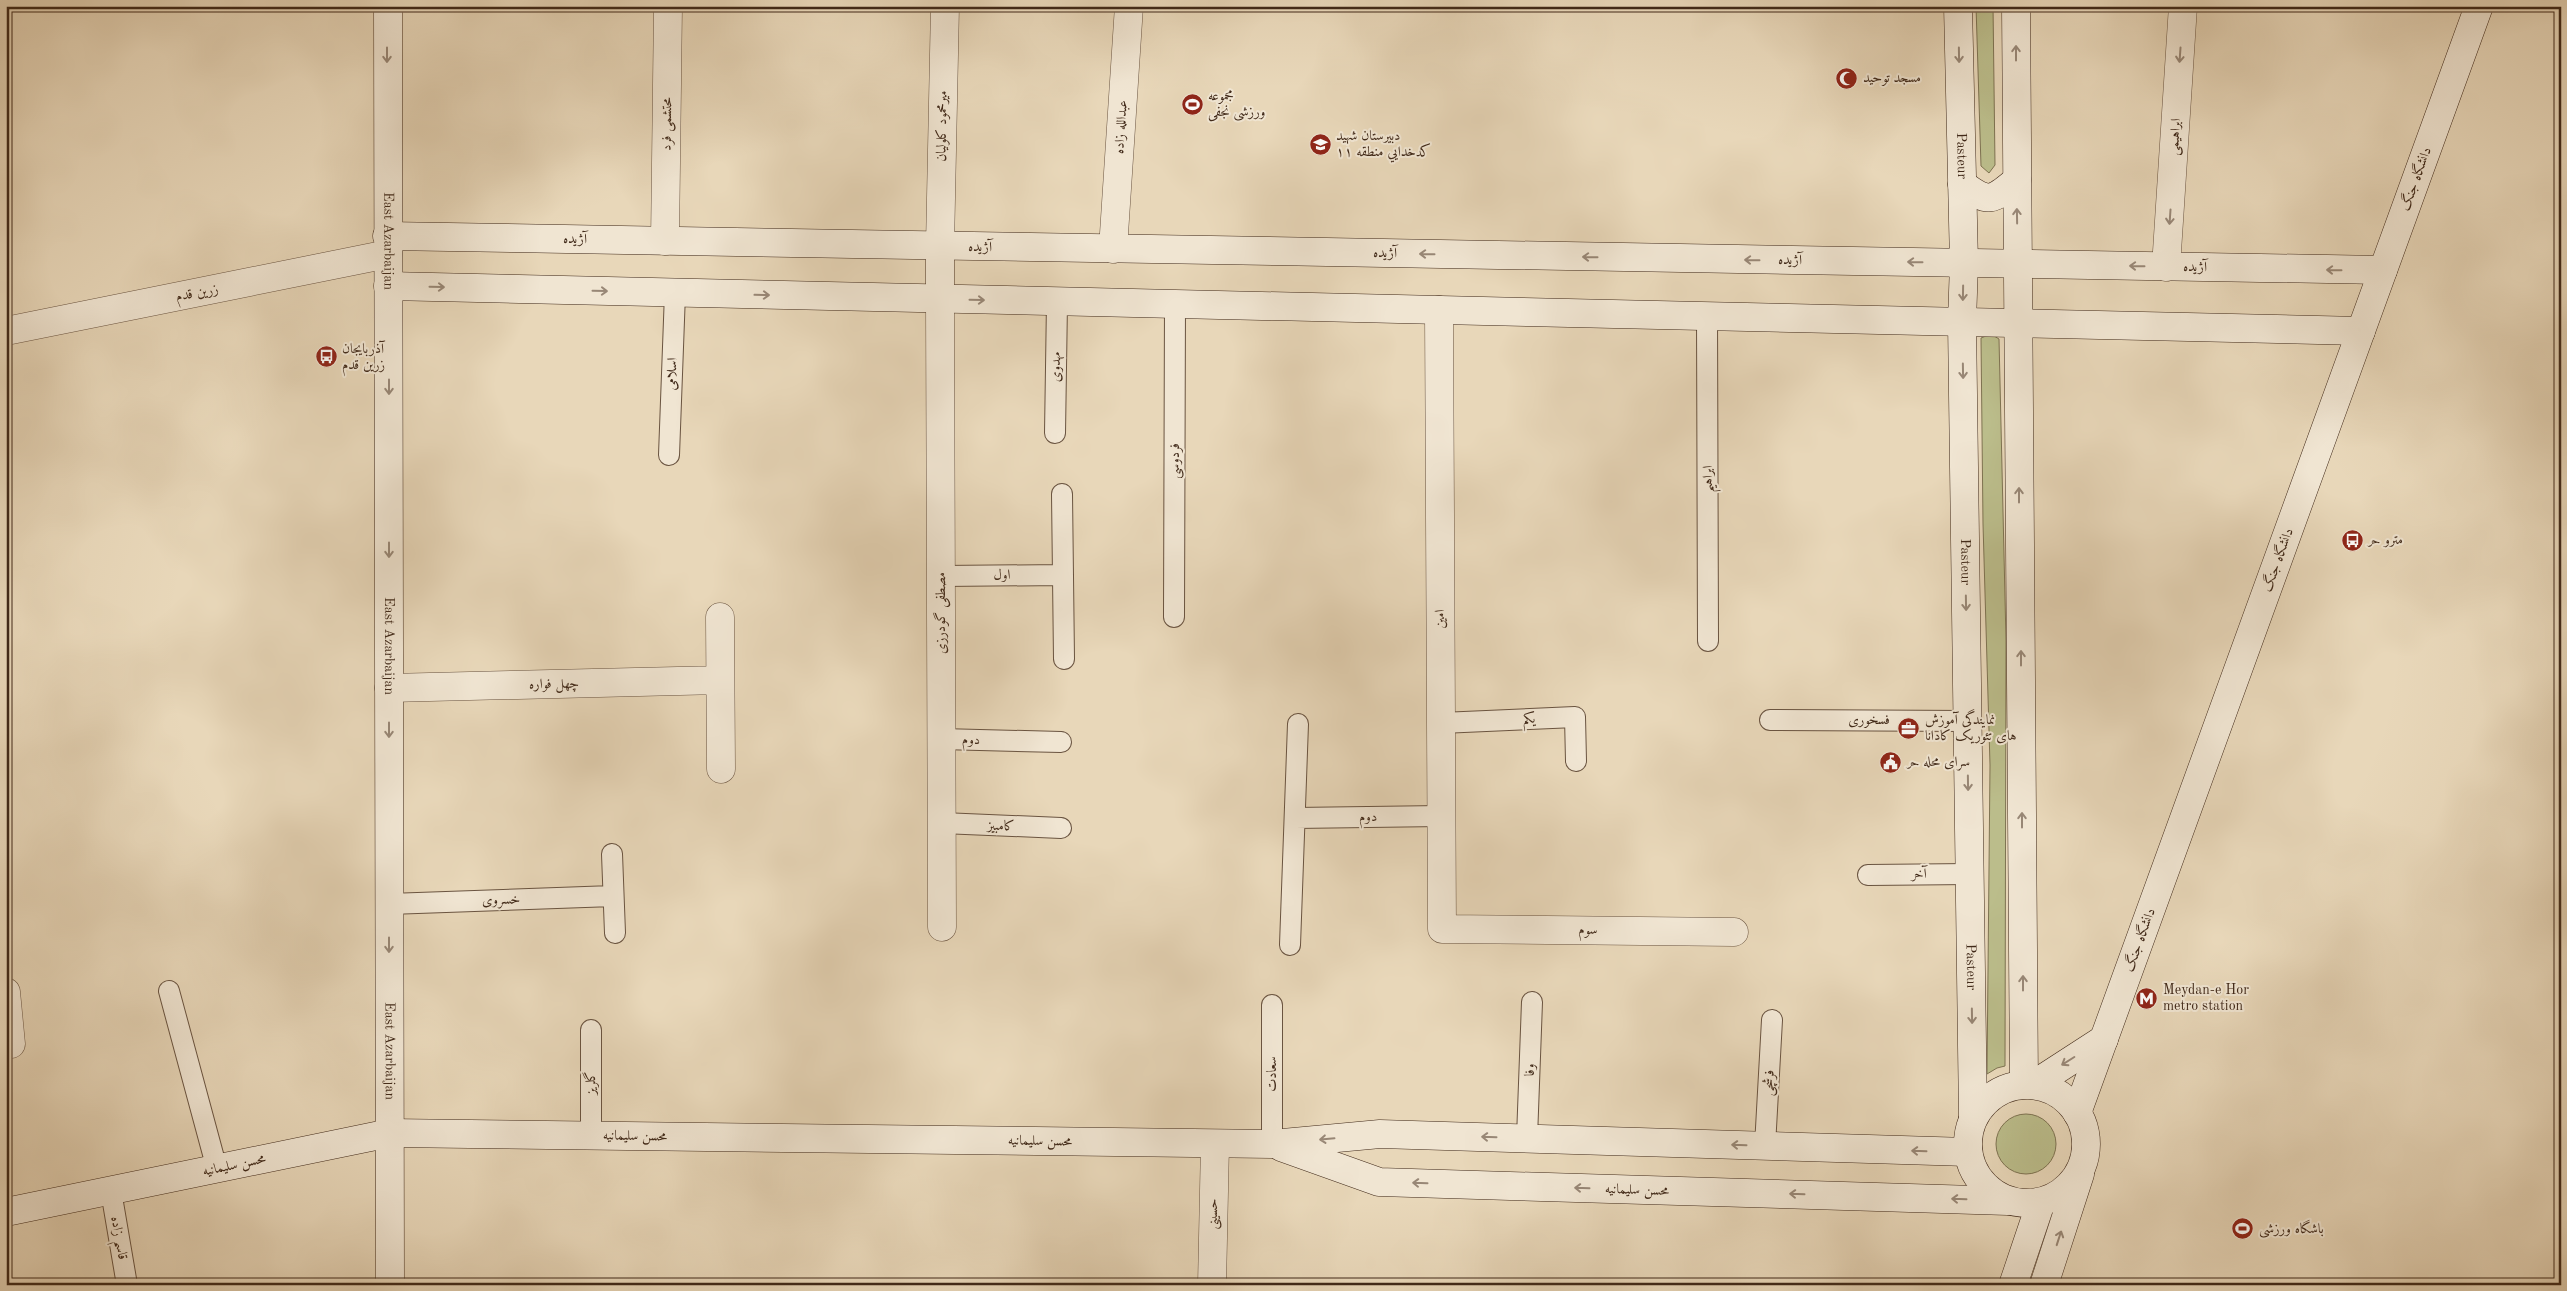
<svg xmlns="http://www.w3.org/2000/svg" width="2567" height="1291" font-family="'Old Standard TT',Amiri,serif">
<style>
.green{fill:#bbbd8b;stroke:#7e7352}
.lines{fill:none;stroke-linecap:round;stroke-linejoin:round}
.lane-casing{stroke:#6a5441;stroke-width:22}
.street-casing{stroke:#6a5441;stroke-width:29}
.secondary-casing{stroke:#402919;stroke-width:29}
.lane{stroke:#f0e5d2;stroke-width:20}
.street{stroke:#f0e5d2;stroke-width:28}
.secondary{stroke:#f0e5d2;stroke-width:28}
.oneway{stroke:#988776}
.labels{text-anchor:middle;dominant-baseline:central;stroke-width:4;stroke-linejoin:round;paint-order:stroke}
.poi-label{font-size:14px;fill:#402919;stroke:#f0e5d2;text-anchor:start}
.street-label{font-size:14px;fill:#402919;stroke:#f0e5d2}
</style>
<rect width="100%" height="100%" fill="#e8d7b9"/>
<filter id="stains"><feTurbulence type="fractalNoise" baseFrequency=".004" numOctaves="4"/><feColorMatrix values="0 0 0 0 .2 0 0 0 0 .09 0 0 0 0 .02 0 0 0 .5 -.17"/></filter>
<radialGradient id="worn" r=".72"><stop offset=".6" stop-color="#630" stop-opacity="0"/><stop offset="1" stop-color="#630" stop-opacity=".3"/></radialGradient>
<path class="green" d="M1976,6H1993L1995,165L1989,173L1981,166Z
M1991,334L1999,339L2006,641L2005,1066L1997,1068L1987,1074L1990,765L1983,524L1981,338Z
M1996 1144a30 30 0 1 1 60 0a30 30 0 1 1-60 0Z"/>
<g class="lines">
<defs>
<path id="lane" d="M1707,316L1708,641
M1055,433L1057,302
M669,455L675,293
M1062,494L1064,659
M942,576L1063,575
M1174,617L1175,304
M1770,720L1967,721
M1441,723L1575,717L1576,761
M941,739L1061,742
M1295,818L1441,816
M942,823L1061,828
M612,854L615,933
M1868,875L1970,874
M389,904L613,896
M1290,945L1298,724
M169,991L217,1169
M1272,1005V1144
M591,1030V1136
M1527,1138L1532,1002
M1765,1146L1772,1020
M111,1191L127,1285"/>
<path id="street" d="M665,241L668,6
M940,246L945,6
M1113,249L1129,6
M2166,267L2183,6
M940,299L942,927
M1439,310L1442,929L1734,932
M6,331L388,254
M720,617L721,769
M389,688L720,680
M6,992L11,1044
M1212,1285L1215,1144"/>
<g id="secondary">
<path id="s1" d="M388,6L390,1285"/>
<path id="s2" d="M1958,6L1964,263L1962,322L1973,1117"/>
<path d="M2016,6L2024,1084"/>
<path d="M1962,184C1989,204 1992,201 2017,180"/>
<path d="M387,236L2383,270"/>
<path d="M940,246V299"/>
<path d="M388,286L2361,331"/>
<circle cx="2027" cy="1144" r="59"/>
<path d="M2033,1085L2104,1039"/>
<path d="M2077,1113L2479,6"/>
<path d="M1281,1147L1379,1182L2008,1201"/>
<path d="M6,1212L390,1133L1272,1144L1380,1134L1968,1152"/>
<path d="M2013,1285L2041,1202"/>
<path d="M2044,1285L2080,1174"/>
</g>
</defs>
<use href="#lane" class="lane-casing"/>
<use href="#street" class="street-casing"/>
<use href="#secondary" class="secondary-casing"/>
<use href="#lane" class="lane"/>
<use href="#street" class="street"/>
<use href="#secondary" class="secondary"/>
</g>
<defs><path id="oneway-shaft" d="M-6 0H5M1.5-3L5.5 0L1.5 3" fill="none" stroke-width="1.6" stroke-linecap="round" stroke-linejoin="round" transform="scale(1.25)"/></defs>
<g class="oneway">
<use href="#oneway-shaft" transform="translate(2016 53) rotate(-90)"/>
<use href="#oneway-shaft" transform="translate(387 55) rotate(90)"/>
<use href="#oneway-shaft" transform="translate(1959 55) rotate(89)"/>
<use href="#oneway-shaft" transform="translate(2180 55) rotate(94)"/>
<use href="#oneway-shaft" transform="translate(2017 216) rotate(-91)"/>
<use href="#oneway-shaft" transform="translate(2170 217) rotate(94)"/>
<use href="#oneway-shaft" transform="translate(1427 254) rotate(-179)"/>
<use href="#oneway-shaft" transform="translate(1590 257) rotate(-179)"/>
<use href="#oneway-shaft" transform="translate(1752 260) rotate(-179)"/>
<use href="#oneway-shaft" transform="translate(1915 262) rotate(-179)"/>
<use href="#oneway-shaft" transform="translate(2137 266) rotate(-179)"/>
<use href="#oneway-shaft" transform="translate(2334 270) rotate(-179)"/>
<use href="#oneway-shaft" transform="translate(437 287) rotate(1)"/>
<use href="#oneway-shaft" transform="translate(600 291) rotate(1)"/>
<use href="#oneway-shaft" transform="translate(1963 293) rotate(91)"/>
<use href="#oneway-shaft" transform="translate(762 295) rotate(1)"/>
<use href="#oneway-shaft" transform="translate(977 300) rotate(1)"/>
<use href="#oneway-shaft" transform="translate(1963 371) rotate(89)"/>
<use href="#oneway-shaft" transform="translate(389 387) rotate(90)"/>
<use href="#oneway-shaft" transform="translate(2019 495) rotate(-90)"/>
<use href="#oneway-shaft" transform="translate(389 550) rotate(90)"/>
<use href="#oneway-shaft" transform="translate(1966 603) rotate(89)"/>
<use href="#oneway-shaft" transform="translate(2021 658) rotate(-90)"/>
<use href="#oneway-shaft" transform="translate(389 730) rotate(90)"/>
<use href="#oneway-shaft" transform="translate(1968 783) rotate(89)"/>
<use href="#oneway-shaft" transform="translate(2022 820) rotate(-90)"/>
<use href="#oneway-shaft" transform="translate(389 945) rotate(90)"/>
<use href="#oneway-shaft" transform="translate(2023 983) rotate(-90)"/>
<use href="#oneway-shaft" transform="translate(1972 1016) rotate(89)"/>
<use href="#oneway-shaft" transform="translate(2068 1061) rotate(148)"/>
<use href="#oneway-shaft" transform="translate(1489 1137) rotate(-178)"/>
<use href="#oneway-shaft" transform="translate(1327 1139) rotate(175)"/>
<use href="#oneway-shaft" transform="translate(1739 1145) rotate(-178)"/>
<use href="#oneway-shaft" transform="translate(1919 1151) rotate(-178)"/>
<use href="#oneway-shaft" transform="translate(1420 1183) rotate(-178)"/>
<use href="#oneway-shaft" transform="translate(1582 1188) rotate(-178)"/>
<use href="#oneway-shaft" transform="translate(1797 1194) rotate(-178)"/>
<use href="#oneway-shaft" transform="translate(1959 1199) rotate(-178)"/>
<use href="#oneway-shaft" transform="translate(2059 1238) rotate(-72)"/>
</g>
<defs>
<symbol id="mosque-disc" viewBox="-11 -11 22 22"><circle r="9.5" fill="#8f2418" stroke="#f0e5d2"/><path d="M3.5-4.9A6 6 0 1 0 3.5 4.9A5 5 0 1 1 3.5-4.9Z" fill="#fff"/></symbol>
<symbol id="stadium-disc" viewBox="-11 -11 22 22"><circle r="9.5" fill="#8f2418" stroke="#f0e5d2"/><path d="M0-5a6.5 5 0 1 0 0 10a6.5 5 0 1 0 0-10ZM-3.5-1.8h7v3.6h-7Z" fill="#fff"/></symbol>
<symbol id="school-disc" viewBox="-11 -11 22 22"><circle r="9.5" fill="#8f2418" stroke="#f0e5d2"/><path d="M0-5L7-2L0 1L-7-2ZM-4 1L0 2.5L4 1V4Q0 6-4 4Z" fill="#fff"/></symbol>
<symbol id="bus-disc" viewBox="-11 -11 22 22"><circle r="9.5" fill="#8f2418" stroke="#f0e5d2"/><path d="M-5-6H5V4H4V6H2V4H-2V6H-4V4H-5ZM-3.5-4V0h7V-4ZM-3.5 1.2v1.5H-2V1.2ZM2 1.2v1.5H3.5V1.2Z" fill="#fff"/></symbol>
<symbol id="office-disc" viewBox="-11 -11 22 22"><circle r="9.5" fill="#8f2418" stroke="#f0e5d2"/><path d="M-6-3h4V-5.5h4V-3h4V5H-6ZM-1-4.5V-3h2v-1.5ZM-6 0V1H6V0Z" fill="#fff"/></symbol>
<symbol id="civic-disc" viewBox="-11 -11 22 22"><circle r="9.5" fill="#8f2418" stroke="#f0e5d2"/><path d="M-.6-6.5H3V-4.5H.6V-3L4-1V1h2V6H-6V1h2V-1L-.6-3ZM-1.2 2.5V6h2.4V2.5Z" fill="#fff"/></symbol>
<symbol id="metro-disc" viewBox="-11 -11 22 22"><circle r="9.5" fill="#8f2418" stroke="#f0e5d2"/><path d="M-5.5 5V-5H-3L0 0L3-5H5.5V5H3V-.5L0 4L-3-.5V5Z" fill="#fff"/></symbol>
</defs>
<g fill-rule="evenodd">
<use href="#mosque-disc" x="1834" y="66" width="25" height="25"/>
<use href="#stadium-disc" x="1180" y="92" width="25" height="25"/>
<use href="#school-disc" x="1308" y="132" width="25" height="25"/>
<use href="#bus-disc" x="314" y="344" width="25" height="25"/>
<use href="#bus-disc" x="2340" y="528" width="25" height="25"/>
<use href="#office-disc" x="1896" y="716" width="25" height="25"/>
<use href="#civic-disc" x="1878" y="750" width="25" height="25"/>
<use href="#metro-disc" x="2134" y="986" width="25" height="25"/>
<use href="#stadium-disc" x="2230" y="1216" width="25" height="25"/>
</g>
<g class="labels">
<g class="poi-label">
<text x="1863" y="78">مسجد توحید</text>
<text x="1208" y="96">مجموعه<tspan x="1208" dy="16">ورزشی نجفی</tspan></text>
<text x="1336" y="136">دبيرستان شهيد<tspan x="1336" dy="16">كدخدايي منطقه ١١</tspan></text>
<text x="342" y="349">آذربایجان<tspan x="342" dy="16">زرین قدم</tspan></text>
<text x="2368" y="540">مترو حر</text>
<text x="1925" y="720">نمایندگی آموزش<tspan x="1925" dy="16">های تئوریک کادانا</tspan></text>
<text x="1907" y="762">سرای محله حر</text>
<text x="2163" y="990">Meydan-e Hor<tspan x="2163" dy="16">metro station</tspan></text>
<text x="2259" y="1229">باشگاه ورزشی</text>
</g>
<g class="street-label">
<text transform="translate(667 124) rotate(-89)">محتشمی فرد</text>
<text transform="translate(942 126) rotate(-89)">میرمحمود کلولیان</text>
<text transform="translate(1121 127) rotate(-86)">عبدالله زاده</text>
<text transform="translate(2175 137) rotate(-86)">ابراهیمی</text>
<text stroke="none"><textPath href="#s2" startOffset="150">Pasteur</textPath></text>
<text transform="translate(2416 179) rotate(-70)">دانشگاه جنگ</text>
<text transform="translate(575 239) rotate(1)">آژیده</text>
<text stroke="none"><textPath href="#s1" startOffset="235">East Azarbaijan</textPath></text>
<text transform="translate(980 247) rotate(1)">آژیده</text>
<text transform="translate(1385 253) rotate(1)">آژیده</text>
<text transform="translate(1790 260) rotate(1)">آژیده</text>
<text transform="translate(2195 267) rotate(1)">آژیده</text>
<text transform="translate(197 293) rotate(-11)">زرین قدم</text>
<text transform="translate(1056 367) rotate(-89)">مهدوی</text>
<text transform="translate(672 374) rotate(-88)">اسلامی</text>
<text transform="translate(1175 461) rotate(-90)">فردوسی</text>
<text transform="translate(1708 479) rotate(-90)">ابراهیم</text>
<text transform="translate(2278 560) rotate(-70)">دانشگاه جنگ</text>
<text stroke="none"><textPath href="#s2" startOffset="556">Pasteur</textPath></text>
<text transform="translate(1002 575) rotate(-1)">اول</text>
<text transform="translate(941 613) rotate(-90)">مصطفی گودرزی</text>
<text transform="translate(1440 619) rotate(-90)">امین</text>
<text stroke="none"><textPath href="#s1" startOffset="640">East Azarbaijan</textPath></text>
<text transform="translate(554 684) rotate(-1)">چهل فواره</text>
<text transform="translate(1529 719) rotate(-2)">یکم</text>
<text x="1869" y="720">فسخوری</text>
<text transform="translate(971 740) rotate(1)">دوم</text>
<text transform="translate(1368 817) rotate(-1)">دوم</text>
<text transform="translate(1001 826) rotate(2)">کامبیز</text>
<text transform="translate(1919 874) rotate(-1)">آخر</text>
<text transform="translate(501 900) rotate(-2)">خسروی</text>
<text transform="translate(1588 930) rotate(1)">سوم</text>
<text transform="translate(2140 940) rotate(-70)">دانشگاه جنگ</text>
<text stroke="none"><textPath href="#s2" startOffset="961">Pasteur</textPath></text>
<text stroke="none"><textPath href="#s1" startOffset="1045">East Azarbaijan</textPath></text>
<text transform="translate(1530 1070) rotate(-88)">وفا</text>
<text transform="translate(1272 1074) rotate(-90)">سعادت</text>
<text transform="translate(591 1083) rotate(-90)">گلریز</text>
<text transform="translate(1769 1083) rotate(-87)">فرشچی</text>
<text transform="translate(635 1136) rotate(1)">محسن سلیمانیه</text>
<text transform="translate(1040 1141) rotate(1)">محسن سلیمانیه</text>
<text transform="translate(234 1165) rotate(-12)">محسن سلیمانیه</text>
<text transform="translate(1637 1190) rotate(2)">محسن سلیمانیه</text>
<text transform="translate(1213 1214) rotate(-89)">حسینی</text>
<text transform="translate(119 1238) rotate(80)">قاسم زاده</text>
</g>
</g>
<rect width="2567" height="1291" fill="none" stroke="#e8d7b9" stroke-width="25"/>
<rect x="8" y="8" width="2552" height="1276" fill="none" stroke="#402919" stroke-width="2.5"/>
<rect x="12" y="12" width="2542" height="1266" fill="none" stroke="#402919"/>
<rect width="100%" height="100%" filter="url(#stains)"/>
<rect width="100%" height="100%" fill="url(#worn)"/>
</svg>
